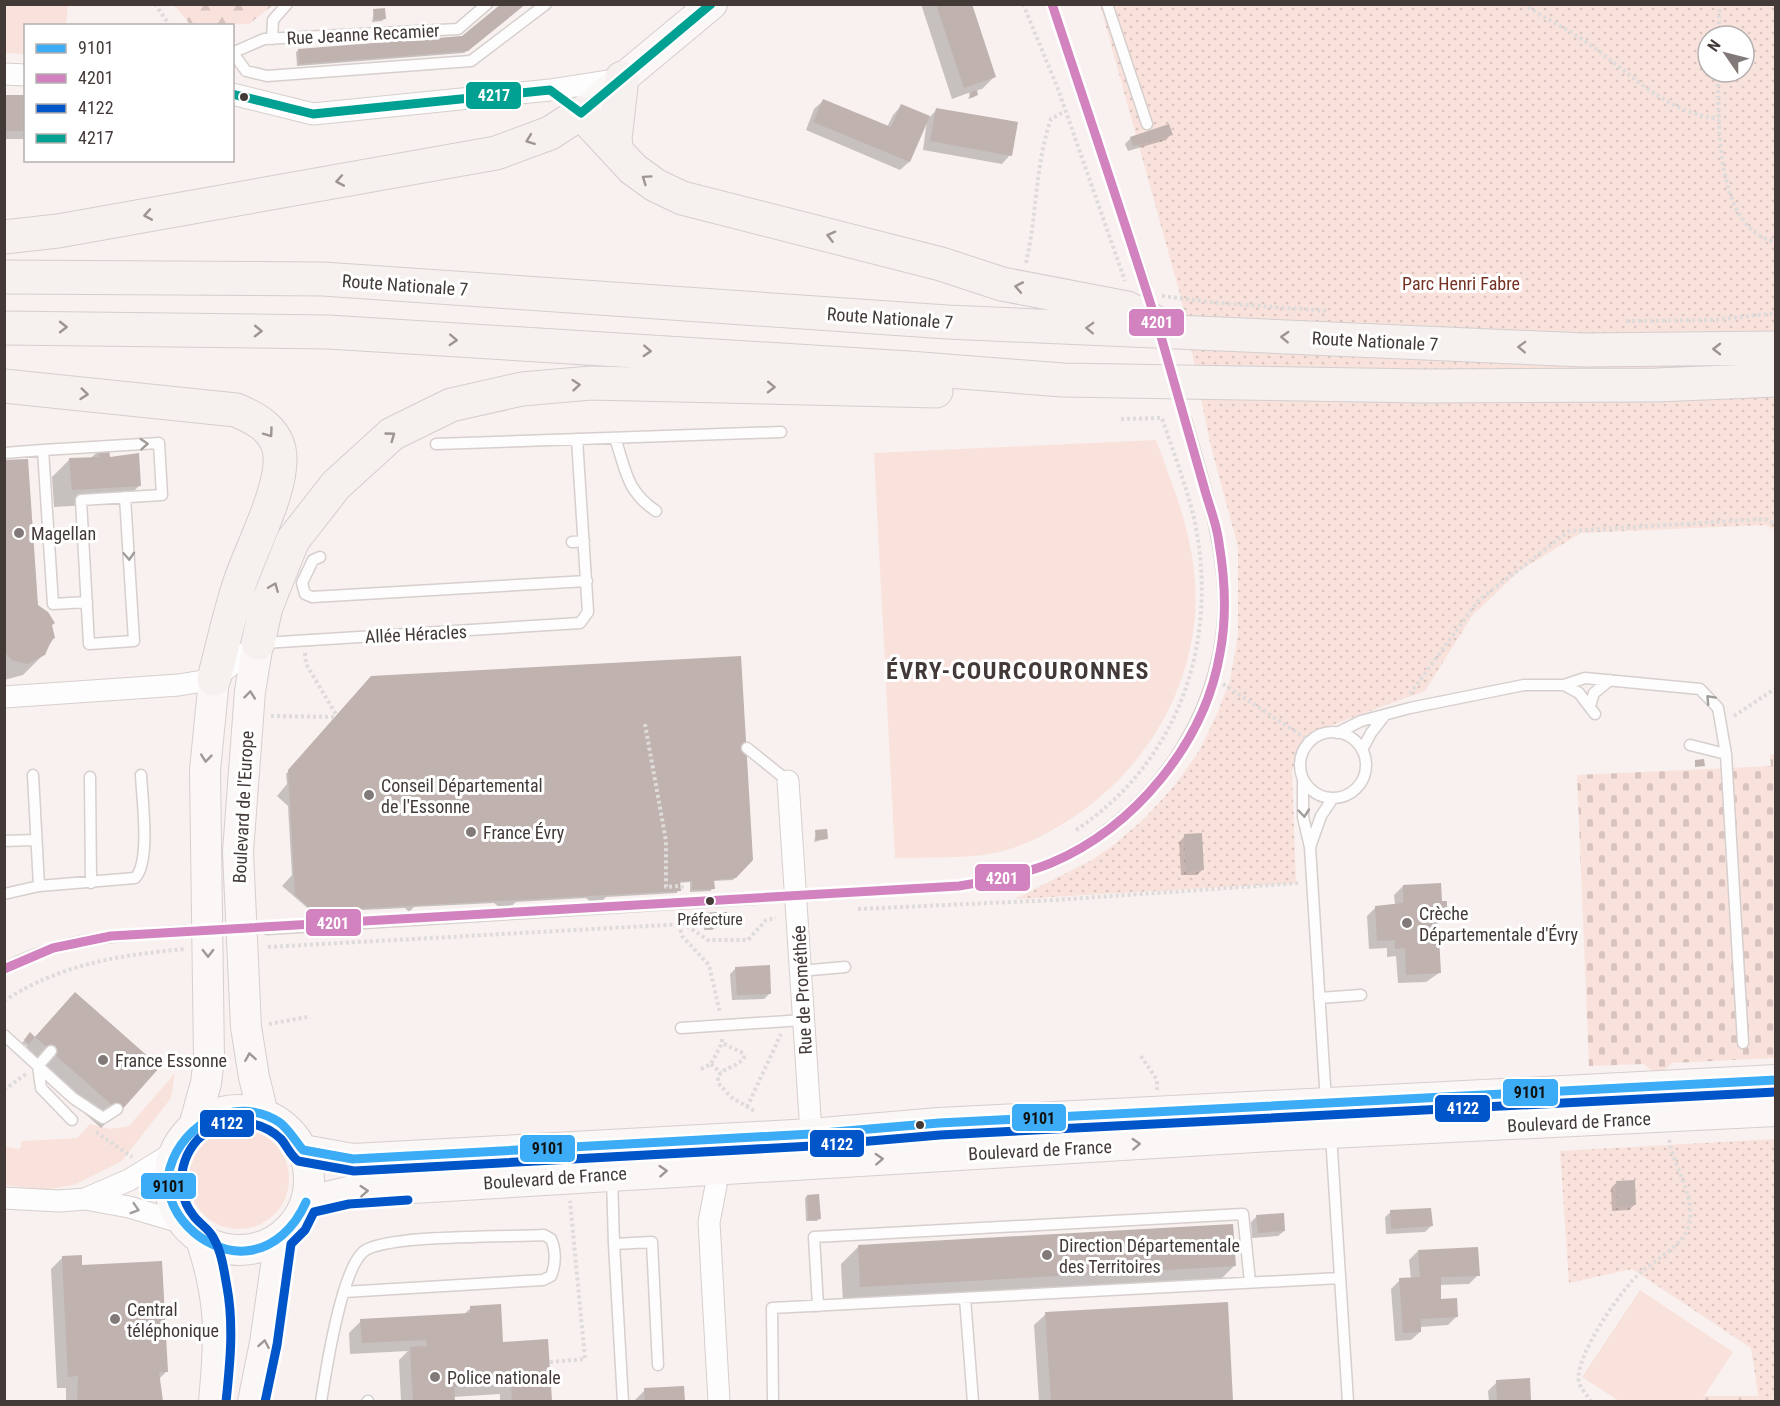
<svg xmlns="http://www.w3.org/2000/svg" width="1780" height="1406" font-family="'Roboto Condensed',sans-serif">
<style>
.grass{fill:#fae2dc}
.forest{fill:url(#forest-firs)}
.cemetery{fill:url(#cemetery-stones)}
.park{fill:url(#park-dots);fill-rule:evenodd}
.shadow{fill:#0003}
.building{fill:#bfb2af}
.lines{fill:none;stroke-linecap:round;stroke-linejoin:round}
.lane-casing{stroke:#d6cfcd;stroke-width:13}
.street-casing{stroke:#d6cfcd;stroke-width:23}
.secondary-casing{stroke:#d6cfcd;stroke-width:32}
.primary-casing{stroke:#d3cfce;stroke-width:35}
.path{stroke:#dedcdb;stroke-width:4;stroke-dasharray:3 3;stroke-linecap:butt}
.lane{stroke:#fefdfd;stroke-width:10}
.street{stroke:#fefdfd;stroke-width:21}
.secondary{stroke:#fbf7f6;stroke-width:30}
.primary{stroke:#f6f0ef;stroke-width:33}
.bus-1-casing{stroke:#fff;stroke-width:14}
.bus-2-casing{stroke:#fff;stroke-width:14}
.bus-3-casing{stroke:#fff;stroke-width:14}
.bus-4-casing{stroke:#fff;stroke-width:14}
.bus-1{stroke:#3bacf5;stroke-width:9}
.bus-2{stroke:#d282be;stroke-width:9}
.bus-3{stroke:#0055c8;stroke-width:9}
.bus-4{stroke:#00a092;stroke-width:9}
.oneway{stroke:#9c9594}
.oneway2{stroke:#a09c9a}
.oneway3{stroke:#9f9897}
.bus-dot{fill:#433a38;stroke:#fff;stroke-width:2}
.poi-dot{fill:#827a78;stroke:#fff;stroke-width:2}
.labels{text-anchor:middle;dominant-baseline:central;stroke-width:6;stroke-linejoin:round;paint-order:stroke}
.bus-label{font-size:16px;fill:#433a38;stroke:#fff}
.street-label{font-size:18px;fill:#433a38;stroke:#fff}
.park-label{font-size:18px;fill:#753123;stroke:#fff}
.poi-label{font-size:18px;fill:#433a38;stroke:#fff;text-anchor:start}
.district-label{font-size:24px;font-weight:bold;letter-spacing:1.5px;fill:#433a38;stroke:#fff}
.line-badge{stroke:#fff;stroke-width:2}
.badge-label{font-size:16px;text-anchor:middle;font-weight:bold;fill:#fff}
.pale-badge-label{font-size:16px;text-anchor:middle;font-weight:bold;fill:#111}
</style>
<defs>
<pattern id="forest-firs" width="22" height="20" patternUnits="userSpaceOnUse" patternTransform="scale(1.5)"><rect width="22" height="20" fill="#fae2dc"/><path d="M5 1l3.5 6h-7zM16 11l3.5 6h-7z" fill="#d8c3be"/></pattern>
<pattern id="cemetery-stones" width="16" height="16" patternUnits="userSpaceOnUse" patternTransform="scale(1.5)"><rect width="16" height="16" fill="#fae2dc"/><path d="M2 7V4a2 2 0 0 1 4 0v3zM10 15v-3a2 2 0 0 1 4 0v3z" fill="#d8c3be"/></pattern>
<pattern id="park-dots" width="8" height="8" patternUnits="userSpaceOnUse" patternTransform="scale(1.5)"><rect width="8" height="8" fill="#fae2dc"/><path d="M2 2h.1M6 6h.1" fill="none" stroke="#d8c3be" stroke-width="1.8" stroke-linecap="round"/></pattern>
</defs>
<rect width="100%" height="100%" fill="#f8f1ef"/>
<path class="grass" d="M4,5H68L66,25L26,26L25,54L5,53Z
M1156,440C1172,483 1189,525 1194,570C1206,673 1149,773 1061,825C1041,837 1019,848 995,853C964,859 927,857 895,858L874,453Z
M175,1073L171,1098L122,1161L74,1185L44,1190L5,1185V1147L20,1149L22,1141L77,1138L90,1124L110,1129L129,1126Z
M189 1179a50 50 0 1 1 100 0a50 50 0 1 1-100 0Z
M1640,1290L1733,1352L1701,1401H1619L1582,1377Z"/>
<path class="forest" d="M174,5H273L249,24L189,23Z
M1704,1396H1758L1759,1401L1701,1402Z"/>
<path class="cemetery" d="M1775,754V1058L1672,1063C1664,1074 1653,1074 1644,1064L1589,1066L1577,775L1771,766L1770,755Z"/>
<path class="park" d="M1100,5H1775V530L1765,525L1581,533L1519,571L1472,616L1425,691L1321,729L1300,749L1292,771L1296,883L1015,899L1092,860L1116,843L1144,819L1176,784L1199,751L1217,714L1230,680L1238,635V547L1210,443L1181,298ZM1708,36H1744V72H1708Z
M1775,1139V1401H1759L1751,1348L1632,1269L1569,1283L1560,1151Z"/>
<path class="shadow" d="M525,4L464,53L297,66L296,52L299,50L463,37Z
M921,4H970L994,77L982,89L975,91L974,97L968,99L971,92L952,99Z
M374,10L384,19L382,21L372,22Z
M4,96L26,97V139H4Z
M823,101L887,127L893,115L901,106L929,118L937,109L1010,155L1002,164L923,150L927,120L909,162L900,170L806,130L814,109Z
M1171,134L1166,140L1128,151L1125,144L1131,138Z
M99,450L140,485L122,503L54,507L52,477L70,459H90Z
M4,462L37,606L54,638L41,657L23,675L4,680Z
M324,732L735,877L733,880L713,881L711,891L690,892V882L679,883L677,893L606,897L596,907L586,898L516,902L505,912L494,903L414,907L409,912L405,908L323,912L318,917L282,886L292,875L288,806L277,796L287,784L286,774Z
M816,832L826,839L814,842Z
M1185,836L1203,869L1197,875H1181L1179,842Z
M1403,886L1441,902L1446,918L1431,927L1439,973L1426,982L1398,983L1396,956L1387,957V948L1369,949L1367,916L1376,907L1395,905L1394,895Z
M705,915L726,921L715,924L713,930H704L703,917Z
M736,968L770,993L764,999L732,1000L730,974Z
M75,994L119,1111L101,1128L19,1055L27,1046L22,1043L28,1036L30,1034L34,1038Z
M1616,1183L1635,1204L1629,1210L1612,1211L1611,1188Z
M807,1196L820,1218L817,1221H806L805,1198Z
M1391,1212L1431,1226L1425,1232L1386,1234L1385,1217Z
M1257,1216L1284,1231L1278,1236L1252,1238L1251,1222Z
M859,1246L1235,1265L1217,1283L843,1304L841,1264Z
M1418,1251L1478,1275L1469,1284L1439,1285L1440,1301L1457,1316L1448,1325L1420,1327V1332L1411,1340L1395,1341L1391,1289L1400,1280L1411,1279L1409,1260Z
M63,1257L167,1371L159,1379L161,1402H66V1388H57L51,1269Z
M1227,1304L1232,1402H1039L1034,1325L1046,1314Z
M471,1308L502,1343L547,1341L551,1402H500V1394L453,1397V1402H401L399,1360L408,1351L350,1354L349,1333L361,1321L463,1315Z
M1528,1380L1529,1402H1489L1488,1391L1497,1382Z
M683,1388L684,1402H633L645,1390Z"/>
<path class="building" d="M501,4H526L468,51L299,64L298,49L462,36Z
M936,4H972L996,77L964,88Z
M385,8L386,19L374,20L373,9Z
M977,90L978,95L971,98L969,93Z
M4,95H26V131H4Z
M823,99L891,127L901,104L930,116L910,162L813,122Z
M936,108L1018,122L1012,156L930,141Z
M1169,124L1173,135L1133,146L1130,137Z
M109,448L110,457L139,453L141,486L72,490L69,458L99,457L98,449Z
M28,459L38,605L48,612L55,623L52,625L55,638L52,639L45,655L27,664L12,660L4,652V460Z
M741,656L753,860L736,878L714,880L715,889L692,890V881H680L681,891L313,911L295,895L288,770L371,676Z
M1704,759L1705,766L1695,767V760Z
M827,829L828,839L816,840L815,830Z
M1202,833L1204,870L1186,871L1184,834Z
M1441,883L1442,901H1447V918L1432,920L1433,937H1439L1441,973L1406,975L1405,948L1395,949V940L1377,941L1375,906L1403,903V885Z
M716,912H727V922L716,923L717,928L706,929L705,913Z
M770,965L771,994L737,995L735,967Z
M75,992L160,1067L120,1112L35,1037Z
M30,1032L35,1037L29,1044L24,1040Z
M1635,1180L1636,1205L1617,1206L1616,1181Z
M819,1194L821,1219L808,1220L807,1195Z
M1431,1208L1433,1226L1391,1229L1390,1210Z
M1284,1213L1285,1231L1258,1233L1256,1215Z
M1233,1224L1236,1266L860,1287L858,1245Z
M1478,1247L1480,1276L1441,1277V1299L1457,1298L1458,1317L1421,1319V1332L1403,1333L1399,1278L1420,1277L1418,1250Z
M82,1255V1265L162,1261L168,1372H159L163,1401H77L78,1376L68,1377L62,1256Z
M1228,1302L1233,1401H1051L1045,1312Z
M501,1304L503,1342L548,1339L552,1401H512L511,1383L454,1387L455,1401H413L410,1347L427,1346L426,1340L362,1343L360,1319L470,1313V1306Z
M1530,1378L1531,1401H1497L1496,1380Z
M684,1386L685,1401H645L644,1388Z"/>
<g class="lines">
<defs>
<path id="lane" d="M1052,4L1146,287
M1107,4L1147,124
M272,39L273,20L287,4
M232,53L264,39L458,29L487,4
M233,53L246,71L267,76L471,61L546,4
M615,438C626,470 626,491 656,511
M436,444L781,432
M43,450L159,443L162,495L81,500L89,644L134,641L125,497
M4,453L43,450L53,604L87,602
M572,542L584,541
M320,557L313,560L302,583L305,594L312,597L587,581
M264,643L580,623L588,612L577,439
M1564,685L1579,693L1595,714
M1590,706L1594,693L1610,680
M1300 765a33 33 0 1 1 66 0a33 33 0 1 1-66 0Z
M1337,733L1361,721L1410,708L1524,685H1564L1585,678L1700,689L1718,708L1726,754L1743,1043
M1690,745L1726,754
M747,748L788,781
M1362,750L1371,733L1385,715
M90,777L91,883
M1303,779V817L1310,847L1326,1102
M4,841L35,840
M1310,847L1321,816L1333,798
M39,886L135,878C151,862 142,798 141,775
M4,894L39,886L33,775
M267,929L959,886C993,880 1028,874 1059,859C1162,810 1232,697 1223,583C1219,527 1201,474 1186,420
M4,969C61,937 123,935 185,931
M800,971L845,967
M1319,998L1361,995
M681,1028L803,1020
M4,1035L73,1098L103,1118L117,1109
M51,1051L38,1066L41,1088L72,1120
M1331,1135L1348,1402
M612,1178L614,1244L652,1242L658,1365
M614,1244L623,1402
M965,1298L973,1402
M818,1306L814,1237L1243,1214L1250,1282
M321,1402C326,1370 341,1272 363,1252C383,1234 511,1237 544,1235L551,1239C556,1250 556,1265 551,1276L543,1280L344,1292
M367,1402L368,1401
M773,1402L772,1308L1340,1278"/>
<path id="street" d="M4,74L26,75
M232,94L313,114L550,90L620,79
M4,697L179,685L214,679L258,643
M788,781L812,1148
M716,1186L709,1222L719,1402
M4,1198L59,1201L85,1199L129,1207L183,1223
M85,1199L129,1180L176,1151"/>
<path id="secondary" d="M581,113L712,4
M258,643L250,691L238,852L246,1027L254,1077L263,1114
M169 1180a70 70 0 1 1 140 0a70 70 0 1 1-140 0Z
M194,1126L206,1083L209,1058L205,770L214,679
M303,1150L353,1159L811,1134L939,1123L1776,1080
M306,1202L347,1192L1289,1135L1776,1111
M201,1239C222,1303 220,1336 214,1402
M253,1402L265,1343L280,1238"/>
<path id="primary" d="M617,151L615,139L622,78
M4,237L58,231L496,153L550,133L581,113L633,169L655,185L682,198L941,264L1002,284L1127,308L1157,323
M4,277L323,279L947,322L1584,350L1776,348
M4,328L328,332L909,368L1063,380L1422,386L1656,385L1776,380
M4,386L236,410C255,418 274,428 279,449C287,483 250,550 239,585C229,616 222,648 214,679
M258,643L266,607L293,540L336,485L392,434L451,405L522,389L591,383L936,391"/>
</defs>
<use href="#lane" class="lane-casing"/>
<use href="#street" class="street-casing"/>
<use href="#secondary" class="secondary-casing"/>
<use href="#primary" class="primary-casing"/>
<path class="path" d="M155,4L170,26
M1023,4L1058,89L1125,281
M1523,4C1546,19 1573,32 1595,48C1633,77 1669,113 1719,119
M1718,36L1720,4
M1718,72C1719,121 1714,229 1776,242
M1026,263C1037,216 1035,165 1051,119L1065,111
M1162,296L1220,303L1328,311
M1626,321L1714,320L1776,313
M305,653L306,664L337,716
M1223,684L1310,741
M1410,694L1478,601L1569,531L1765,519L1776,524
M271,716L336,717
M1734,716L1776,688
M645,724L666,841V887L680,886L685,889
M1076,830C1181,760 1220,638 1194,518C1186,485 1173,451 1162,418L1119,419
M858,909L1055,900L1300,883
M679,924L682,936L709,965L720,1013
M268,947L684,924L708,940H748L766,920L776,918
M4,1001C60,964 120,955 185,949
M269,1024L307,1017
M722,1039V1043L743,1053L744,1058C737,1067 725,1067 718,1076V1083L731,1097L756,1112
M1141,1056L1157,1080V1090
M711,1064L721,1073
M701,1069L711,1064L722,1043
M4,1090L26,1074
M747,1107L781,1034
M96,1132L132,1157
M550,1362L585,1359L570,1201
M1591,1402C1588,1396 1581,1389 1579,1382C1573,1358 1623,1287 1641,1272C1655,1260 1677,1249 1686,1232C1701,1204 1673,1167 1669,1139"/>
<use href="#lane" class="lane"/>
<use href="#street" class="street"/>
<use href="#secondary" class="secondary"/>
<use href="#primary" class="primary"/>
<defs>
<path id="bus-1" d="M303,1150L353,1159L811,1134L939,1123L1776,1080
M303,1150C296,1142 288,1128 279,1122C237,1095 183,1122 170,1168C158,1210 204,1254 245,1251C274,1249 295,1227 306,1202"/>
<path id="bus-2" d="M4,969L53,948L111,936L959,886C990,881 1022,875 1051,863C1134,828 1205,743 1220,653C1227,617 1225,579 1219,543C1217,524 1209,506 1204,487C1190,438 1176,389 1162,340C1127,228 1089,116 1052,4"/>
<path id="bus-3" d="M226,1402C230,1364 234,1325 227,1287C224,1271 222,1253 214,1239C209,1228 199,1224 193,1215C171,1187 182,1144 213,1128C235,1117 263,1122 281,1139C287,1146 290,1155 298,1161L354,1171L812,1146L940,1135L1776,1092
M265,1402L277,1345L291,1244L305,1230L314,1212L349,1204L408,1200"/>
<path id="bus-4" d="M232,94L313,114L550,90L581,113L711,4"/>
</defs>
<use href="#bus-1" class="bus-1-casing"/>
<use href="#bus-2" class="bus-2-casing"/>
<use href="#bus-3" class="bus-3-casing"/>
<use href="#bus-4" class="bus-4-casing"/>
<use href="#bus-1" class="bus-1"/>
<use href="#bus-2" class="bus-2"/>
<use href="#bus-3" class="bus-3"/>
<use href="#bus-4" class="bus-4"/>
</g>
<defs><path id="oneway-chevron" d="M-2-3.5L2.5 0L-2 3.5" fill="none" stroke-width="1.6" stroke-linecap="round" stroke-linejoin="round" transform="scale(1.5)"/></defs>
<g class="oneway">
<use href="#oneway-chevron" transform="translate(530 140) rotate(159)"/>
<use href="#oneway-chevron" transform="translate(646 179) rotate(-145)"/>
<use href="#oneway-chevron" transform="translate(340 181) rotate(170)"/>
<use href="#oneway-chevron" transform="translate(148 215) rotate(170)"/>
<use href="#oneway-chevron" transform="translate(831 236) rotate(-166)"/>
<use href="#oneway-chevron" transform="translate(1019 287) rotate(-169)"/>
<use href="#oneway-chevron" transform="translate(63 327)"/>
<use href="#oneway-chevron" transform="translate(1090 328) rotate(-178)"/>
<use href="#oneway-chevron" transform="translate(258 331) rotate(1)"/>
<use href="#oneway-chevron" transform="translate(1285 337) rotate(-177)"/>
<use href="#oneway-chevron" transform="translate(453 340) rotate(3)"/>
<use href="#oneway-chevron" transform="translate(1522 347) rotate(-178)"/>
<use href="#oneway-chevron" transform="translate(1717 349) rotate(180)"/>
<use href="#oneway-chevron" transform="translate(647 351) rotate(3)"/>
<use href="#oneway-chevron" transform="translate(576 385) rotate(-5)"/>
<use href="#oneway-chevron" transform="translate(771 387) rotate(1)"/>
<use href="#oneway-chevron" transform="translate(84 394) rotate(6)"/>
<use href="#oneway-chevron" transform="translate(269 433) rotate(54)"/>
<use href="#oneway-chevron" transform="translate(391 436) rotate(-36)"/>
<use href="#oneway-chevron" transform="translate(274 587) rotate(-68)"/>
</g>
<g class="oneway2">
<use href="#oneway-chevron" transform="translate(144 444) rotate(-4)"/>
<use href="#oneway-chevron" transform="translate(129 556) rotate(87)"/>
<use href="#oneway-chevron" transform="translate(1710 699) rotate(-133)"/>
<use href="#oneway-chevron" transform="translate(1304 813) rotate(85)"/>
<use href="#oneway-chevron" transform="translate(135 1209) rotate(17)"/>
</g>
<g class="oneway3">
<use href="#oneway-chevron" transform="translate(250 695) rotate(-84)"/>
<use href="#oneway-chevron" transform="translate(206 758) rotate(96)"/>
<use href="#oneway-chevron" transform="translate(208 953) rotate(89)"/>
<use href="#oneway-chevron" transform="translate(250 1057) rotate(-99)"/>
<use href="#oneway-chevron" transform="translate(1136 1144) rotate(-3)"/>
<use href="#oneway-chevron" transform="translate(879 1159) rotate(-3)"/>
<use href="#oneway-chevron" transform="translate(663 1171) rotate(-4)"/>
<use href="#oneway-chevron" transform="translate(364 1191) rotate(-4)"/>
<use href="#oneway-chevron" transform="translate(264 1344) rotate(-80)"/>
</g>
<g class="bus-dot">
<circle cx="244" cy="97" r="5"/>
<circle cx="710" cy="901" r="5"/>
<circle cx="920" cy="1125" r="5"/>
</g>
<g class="poi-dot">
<circle cx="19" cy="533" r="6"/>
<circle cx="369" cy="795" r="6"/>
<circle cx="471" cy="832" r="6"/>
<circle cx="1407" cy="923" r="6"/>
<circle cx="103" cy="1060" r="6"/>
<circle cx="1047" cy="1255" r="6"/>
<circle cx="115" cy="1319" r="6"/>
<circle cx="435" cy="1377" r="6"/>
</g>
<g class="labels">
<g class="bus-label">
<text x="710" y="919">Préfecture</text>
</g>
<g class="street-label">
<text transform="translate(363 34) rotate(-3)">Rue Jeanne Recamier</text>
<text transform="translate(405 285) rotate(4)">Route Nationale 7</text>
<text transform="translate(890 318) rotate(4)">Route Nationale 7</text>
<text transform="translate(1375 341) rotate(3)">Route Nationale 7</text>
<text transform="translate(416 634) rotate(-3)">Allée Héracles</text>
<text transform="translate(243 807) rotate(-87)">Boulevard de l'Europe</text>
<text transform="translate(802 990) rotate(-93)">Rue de Prométhée</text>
<text transform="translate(1579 1122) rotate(-3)">Boulevard de France</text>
<text transform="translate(1040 1150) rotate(-3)">Boulevard de France</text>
<text transform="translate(555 1178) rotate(-4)">Boulevard de France</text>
</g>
<g class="park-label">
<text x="1461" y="283">Parc Henri Fabre</text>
</g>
<g class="poi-label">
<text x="31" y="533">Magellan</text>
<text x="381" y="785">Conseil Départemental<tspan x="381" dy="21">de l'Essonne</tspan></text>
<text x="483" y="832">France Évry</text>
<text x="1419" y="913">Crèche<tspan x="1419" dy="21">Départementale d'Évry</tspan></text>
<text x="115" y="1060">France Essonne</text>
<text x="1059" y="1245">Direction Départementale<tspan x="1059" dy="21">des Territoires</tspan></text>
<text x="127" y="1309">Central<tspan x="127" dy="21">téléphonique</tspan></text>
<text x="447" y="1377">Police nationale</text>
</g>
<g class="district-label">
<text x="1018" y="671">ÉVRY-COURCOURONNES</text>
</g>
</g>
<g class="line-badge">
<rect x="465" y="81" width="57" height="29" rx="6" fill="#00a092"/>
<rect x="1128" y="308" width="57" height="29" rx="6" fill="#d282be"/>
<rect x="974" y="863" width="57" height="29" rx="6" fill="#d282be"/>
<rect x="305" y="908" width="57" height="29" rx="6" fill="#d282be"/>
<rect x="1502" y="1078" width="57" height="29" rx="6" fill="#3bacf5"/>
<rect x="1434" y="1094" width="57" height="29" rx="6" fill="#0055c8"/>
<rect x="1011" y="1103" width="56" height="29" rx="6" fill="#3bacf5"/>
<rect x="199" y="1109" width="56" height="29" rx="6" fill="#0055c8"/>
<rect x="809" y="1129" width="56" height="29" rx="6" fill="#0055c8"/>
<rect x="519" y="1134" width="57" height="29" rx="6" fill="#3bacf5"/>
<rect x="140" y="1172" width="57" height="28" rx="6" fill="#3bacf5"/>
</g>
<g class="badge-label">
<text x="494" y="101">4217</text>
<text x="1157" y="328">4201</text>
<text x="1002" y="884">4201</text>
<text x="333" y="929">4201</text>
<text x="1463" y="1114">4122</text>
<text x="227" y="1129">4122</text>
<text x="837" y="1150">4122</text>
</g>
<g class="pale-badge-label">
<text x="1530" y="1098">9101</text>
<text x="1039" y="1124">9101</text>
<text x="548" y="1154">9101</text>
<text x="169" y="1192">9101</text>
</g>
<rect width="1780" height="1406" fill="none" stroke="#433a38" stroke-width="12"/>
<rect x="24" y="24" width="210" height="138" fill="#ffffff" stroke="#b4b0af" stroke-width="1.5"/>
<rect x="36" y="44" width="30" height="9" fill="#3bacf5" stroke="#b4b0af" stroke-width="1.5"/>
<text x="78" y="54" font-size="18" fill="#433a38">9101</text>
<rect x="36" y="74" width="30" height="9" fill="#d282be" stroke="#b4b0af" stroke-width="1.5"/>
<text x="78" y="84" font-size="18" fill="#433a38">4201</text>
<rect x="36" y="104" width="30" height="9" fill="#0055c8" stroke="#b4b0af" stroke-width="1.5"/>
<text x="78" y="114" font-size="18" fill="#433a38">4122</text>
<rect x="36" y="134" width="30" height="9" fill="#00a092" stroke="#b4b0af" stroke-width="1.5"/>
<text x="78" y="144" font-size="18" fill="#433a38">4217</text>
<g transform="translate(1726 54) rotate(305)"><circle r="28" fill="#ffffff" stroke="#b4b0af" stroke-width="1.5"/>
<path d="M0-4.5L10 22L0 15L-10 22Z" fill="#827a78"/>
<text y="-9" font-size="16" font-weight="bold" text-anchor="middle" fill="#433a38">N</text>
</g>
</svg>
